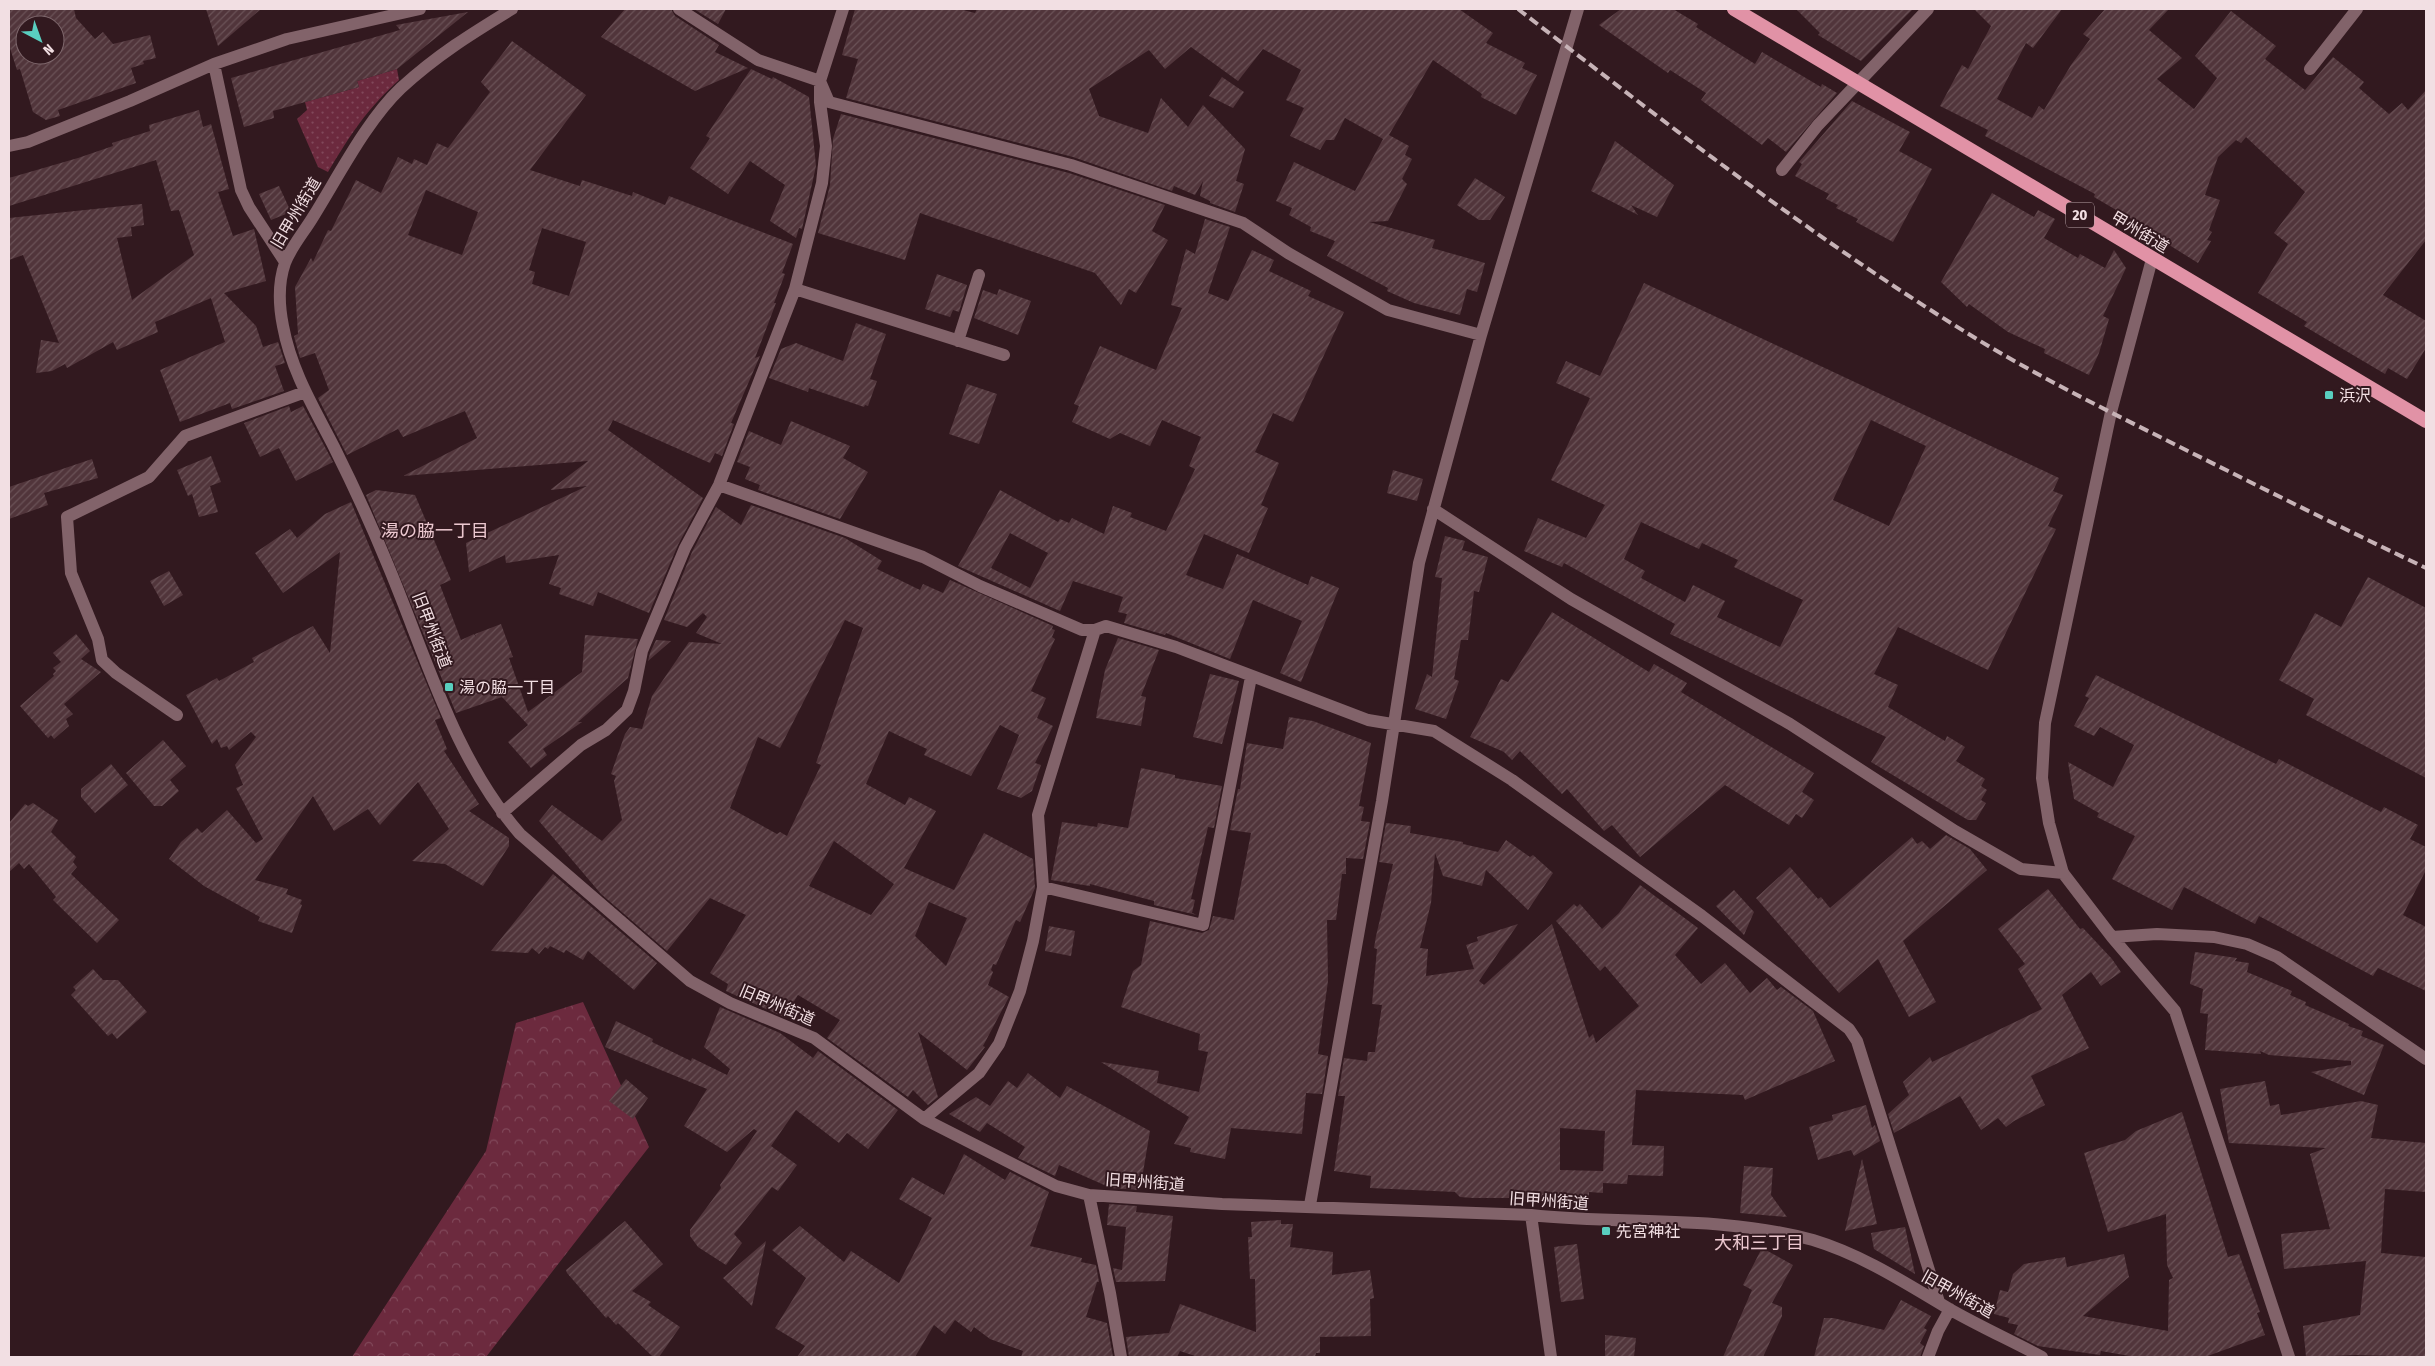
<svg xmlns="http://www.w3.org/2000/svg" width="2435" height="1366" font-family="'Fira Sans Condensed','Noto Sans JP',sans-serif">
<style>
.forest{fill:url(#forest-crowns)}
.park{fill:url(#park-dots)}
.building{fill:url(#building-hatch);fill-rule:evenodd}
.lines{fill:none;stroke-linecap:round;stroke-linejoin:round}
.minor{stroke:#82636a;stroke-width:12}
.tertiary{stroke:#82636a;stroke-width:12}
.trunk{stroke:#e192a6;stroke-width:14}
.rail{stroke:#c7b3b7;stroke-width:4;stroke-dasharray:10 5;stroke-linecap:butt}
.poi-dot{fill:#59cebf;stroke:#32191f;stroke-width:2}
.labels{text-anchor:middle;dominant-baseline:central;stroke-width:4;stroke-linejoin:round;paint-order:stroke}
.shield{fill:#32191f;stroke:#b8a4a8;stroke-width:1}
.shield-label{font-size:15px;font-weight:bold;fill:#f2dfe3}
.street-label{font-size:16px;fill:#f2dfe3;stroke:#32191f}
.poi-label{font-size:16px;fill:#f2dfe3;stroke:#32191f;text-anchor:start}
.neighbourhood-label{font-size:18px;fill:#ebc7cf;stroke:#32191f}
</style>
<defs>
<pattern id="forest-crowns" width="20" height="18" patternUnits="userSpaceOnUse" patternTransform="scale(1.25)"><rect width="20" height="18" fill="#6c2a3e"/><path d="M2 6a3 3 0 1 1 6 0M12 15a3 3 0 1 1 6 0" fill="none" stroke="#81485a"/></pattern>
<pattern id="park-dots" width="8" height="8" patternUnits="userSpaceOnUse" patternTransform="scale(1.25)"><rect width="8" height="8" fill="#6c2a3e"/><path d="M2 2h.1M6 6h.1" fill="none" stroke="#81485a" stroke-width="1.8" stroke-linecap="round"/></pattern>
<pattern id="building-hatch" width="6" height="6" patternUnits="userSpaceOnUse" patternTransform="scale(1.25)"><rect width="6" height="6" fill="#51353b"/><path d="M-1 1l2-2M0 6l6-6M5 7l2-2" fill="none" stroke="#6a5257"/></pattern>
</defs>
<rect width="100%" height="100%" fill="#32191f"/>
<path class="forest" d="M583,1002L649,1147L486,1357H352L486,1151L516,1023Z"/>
<path class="park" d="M397,69L399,80C366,110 351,134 328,172L318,167L297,119L307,110L305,102L359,87L357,81Z"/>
<path class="building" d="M9,9H74L76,18L95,39L103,32L113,44L150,35L156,58L143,61L144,64L131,68L136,83L58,110L60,116L46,120L33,112L20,69L17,70L9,45ZM25,25H55V55H25Z
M206,9H261L218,46Z
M625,9H671L675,16L719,45L715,52L748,68L695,91L601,37Z
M694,9H726L718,24Z
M855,9H959L975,13L977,9H1459L1493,33L1486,43L1525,63L1522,68L1537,75L1516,115L1481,97L1482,94L1433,60L1389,135L1409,146L1405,155L1412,159L1402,179L1407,184L1388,221L1369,222L1435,240L1432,248L1485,263L1477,292L1467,289L1460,315L1414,303L1387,291L1388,288L1327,256L1335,241L1310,231L1311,227L1289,215L1292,208L1276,201L1294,162L1355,191L1383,139L1345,118L1334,140H1326L1320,150L1290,136L1304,108L1286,100L1301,70L1263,49L1238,81L1191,47L1165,69L1149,50L1089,89L1099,116L1148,133L1161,98L1188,127L1203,105L1245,149L1236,181L1244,184L1235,212L1210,203V201L1200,196L1203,181L1195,195L1174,186L1172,191L1073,157L846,98L858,59L842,55Z
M1621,9H1673L1698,24L1696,27L1755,64L1762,52L1821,87L1822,84L1837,93L1786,152L1768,138L1762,145L1701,100L1706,93L1670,70L1668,73L1599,25Z
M1796,9H1913L1861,61L1818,35L1820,33Z
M1974,9H2062L2033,48L2026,43L1997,99L2032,118L2039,106L2044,110L2071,65L2090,39L2083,34L2105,9H2169L2149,30L2182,58L2157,79L2194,109L2217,78L2195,56L2231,11L2276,46L2265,59L2305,90L2333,57L2364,82L2359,88L2389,114L2402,103L2408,110L2426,90V240L2383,295L2426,321V348L2407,379L2388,368L2385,374L2304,326L2307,322L2258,293L2288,244L2274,233L2305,192L2246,137L2241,143L2236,140L2218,157L2205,195L2220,200L2209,230L2212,232L2207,240L2211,241L2198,263L2134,223L2135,221L2094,197L2095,194L1985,136L1988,130L1940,106L1962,65L1968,69L1991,26Z
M468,12L397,69L357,81L359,87L273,111L274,118L244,127L231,78L400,30L396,25Z
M512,41L586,95L530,170L580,186L582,180L632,196L633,192L665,205L669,196L793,244L782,273L785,274L774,303H776L755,358L760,356L731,423L734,424L722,456L715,453L710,463L613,420L608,430L703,498L678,545L649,613L598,592L593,606L559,594L561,588L549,584L559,555L506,563L505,555L469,572L466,543L587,486L550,490L588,461L403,476L477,438L465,411L403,437L398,429L347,455L318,398L329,390L315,353L300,358L295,340L294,336L298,334L295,287L311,258L313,262L328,230L331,231L356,180L381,193L398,157L412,164L414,159L427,165L437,143L448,148L490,92L481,82ZM426,190L478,212L462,255L408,235ZM542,228L586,242L569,296L532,284L535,272L529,270Z
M751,69L772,79L773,77L809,97L816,166L802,229L799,228L796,238L770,221L785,185L750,161L728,194L690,168L710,138L706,136Z
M1222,77L1244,92L1233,108L1209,96Z
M1852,101L1910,132L1899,151L1932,169L1893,242L1856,222L1858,219L1836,208L1838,205L1826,199L1829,194L1795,176L1802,164L1799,162Z
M199,110L203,127L211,124L229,189L218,192L233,236L254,229L266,281L224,293L256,326L263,347L278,342L285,363L275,366L284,391L232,409L230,403L180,422L160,370L225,342L211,298L155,322L158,332L117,350L113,342L67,368L65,364L52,371L36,373L41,340L59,343L23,255L9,260V218L142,204L144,225L131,227L132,236L117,238L132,300L194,255L179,210L171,211L156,160L9,206V178L78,158L113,146L112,143L150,131L149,125Z
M841,114L1069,173L1165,205L1152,231L1168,240L1136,293L1129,289L1121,305L1095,273L920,213L905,260L818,233L830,185L833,139Z
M1615,141L1674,185L1657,217L1631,205L1638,215L1591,191Z
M1475,178L1505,197L1490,220H1479L1457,205Z
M279,186L291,212L271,220L259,194Z
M1992,193L2034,217L2038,210L2055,219L2044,238L2078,258L2080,254L2105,268L2114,250L2126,268L2103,316L2109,319L2099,353L2089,375L2044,353L2045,349L2008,332L1969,304L1967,307L1941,282Z
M1205,219L1230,227L1208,293L1228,301L1252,250L1274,260L1269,271L1311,291L1308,296L1344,312L1293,422L1273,413L1255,452L1279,463L1261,505L1268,508L1249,553L1204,534L1186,575L1223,589L1237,554L1308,585L1311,576L1339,588L1301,682L1280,673L1302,621L1253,600L1230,659L1166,633L1165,635L1124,623L1127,614L1118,612L1123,597L1073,581L1060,611L958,566L1000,490L1058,522L1060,519L1069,523L1072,518L1104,534L1113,506L1132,513L1130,517L1166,531L1195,469L1189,466L1201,437L1162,420L1150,446L1120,433L1110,439L1072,422L1079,406L1074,404L1100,346L1156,370L1182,308L1171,305L1186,249L1195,254ZM1010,533L1048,553L1030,588L991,568Z
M937,274L967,285L959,312L953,310L950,317L925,309Z
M1644,283L2059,478L2053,491L2063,495L2048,526L2056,529L1988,670L1898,627L1874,674L1898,685L1888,707L1945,741L1947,736L1965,747L1956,761L1985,779L1981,786L1987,790L1981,800L1986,803L1976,820H1968L1871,762L1886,737L1670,634L1675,624L1564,563L1562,567L1524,551L1538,518L1586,538L1605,505L1551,480L1590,398L1556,383L1566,361L1600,376ZM1871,420L1926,446L1889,526L1833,500ZM1641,522L1699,549L1702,543L1738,560L1734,567L1803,600L1780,647L1717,617L1725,601L1693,585L1685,602L1641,578L1645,571L1624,559Z
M999,289L1031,301L1018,335L974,318L983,290L997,295Z
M856,323L886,334L870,379L877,381L868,406L865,405L864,407L809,388L808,392L769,378L781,349L796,343L843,361Z
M967,384L997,394L979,444L949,434Z
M289,406L291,412L303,406L333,462L296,481L279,448L260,457L244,423Z
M791,421L850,446L843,458L868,472L840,519L758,490L760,485L745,479L750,467L737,462L749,431L781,445Z
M211,456L221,482L210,486L218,512L199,517L192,494L188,496L177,470Z
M92,459L98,478L44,493L48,505L9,519V487Z
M1393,470L1423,479L1417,501L1387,493Z
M376,490L415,495L451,580L440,585L461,640L474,634L476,637L475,634L501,624L513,657L509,658L528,712L582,672L585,635L638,639L628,678L578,722H582L543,749L547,755L531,768L508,742L528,725L502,697L456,713L366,495Z
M351,502L441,718L435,720L447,749L444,751L479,804L469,811L509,838V846L483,886L445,864L412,861L449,829L418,782L380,825L368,809L334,831L313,796L255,880L288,889L286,894L302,900L300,904L302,905L292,933L258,921L260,917L204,886L169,859L181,842L197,828L202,833L227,810L256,843L263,839L236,788L243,785L235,765L256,737L251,732L229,750L227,746L221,748L217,739L212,744L186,695L217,678L219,681L254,662L252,658L313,626L330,653L340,552L283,593L255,553L290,529L297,538L325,514Z
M751,505L845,538L882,561L877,569L920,590L923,584L943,593L950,580L1053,626L1052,629L1055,630L1052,637L1055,639L1031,691L1046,698L1037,718L1053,726L1035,763L1041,765L1032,791L1021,798L997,789L1019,735L1000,725L971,776L924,755L927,749L889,731L866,784L905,805L909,797L936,811L904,868L954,890L984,833L1033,859L1035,888L1020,922L1016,920L996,965L993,964L991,970L993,972L988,985L1009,997L983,1046L985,1047L967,1070L918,1032L938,1097L928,1105L913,1090L908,1097L827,1038L840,1020L798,995L784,1017L726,991L728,984L710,973L746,915L710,898L667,951L601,894L539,821L552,805L602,841L622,820L614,781L616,776L611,774L625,734L630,727L642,729L652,696L689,642L722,644L696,633L707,617L703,613L687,627L664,620L692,552L716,507L741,525ZM845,620L863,628L816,763L821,765L787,836L780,832L777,834L730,808L758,737L780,748ZM834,841L894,884L871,915L809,886ZM929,902L967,918L946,966L915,936Z
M1445,536L1465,541L1462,550L1488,557L1479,592L1474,591L1468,640H1461L1454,679L1459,681L1446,719L1415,709L1427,674L1432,677L1442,578L1435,577Z
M169,571L183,595L164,606L150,581Z
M2368,577L2426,608V778L2306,715L2314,699L2279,680L2315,613L2341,627Z
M1552,612L1649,672L1654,664L1687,683L1681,692L1814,773L1802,792L1814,800L1802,818L1796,814L1789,825L1725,785L1640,857L1612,825L1604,831L1567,789L1562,794L1520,751L1512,760L1504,752L1470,737L1501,679L1508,682Z
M76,634L90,651L81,659L101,672L64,704L73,714L66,719L69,726L54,739L51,735L48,738L20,706L54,676L53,674L56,671L53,668L61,662L53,653Z
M1118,638L1159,650L1141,696L1146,697L1141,726L1096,718L1105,670Z
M656,640L671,641L648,661L650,653Z
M1210,674L1239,681L1222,744L1193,737Z
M2096,675L2276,764L2279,759L2381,812L2384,807L2418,825L2410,839L2426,847V870L2403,915L2426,927V991L2378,968L2373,976L2259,916L2255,924L2184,887L2172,910L2112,879L2135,836L2097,817L2099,813L2074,799L2068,762L2113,787L2134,745L2100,727L2094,736L2074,726L2089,698L2085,696Z
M1289,717L1313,721L1371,743L1359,806L1364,807L1361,821L1370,822L1363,859L1346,858V874H1342L1336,920H1327L1328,981L1318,1054L1328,1056L1322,1094L1306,1093L1302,1134L1231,1128L1225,1159L1190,1152L1191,1148L1174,1144L1189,1117L1101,1062L1159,1071L1157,1083L1199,1092L1208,1052L1198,1050L1200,1034L1121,1007L1133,971L1141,965L1150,921L1202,933L1209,930L1213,916L1234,920L1251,833L1230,830L1238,789H1240L1247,743L1283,749Z
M163,740L186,766L170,780L179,791L162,806H154L126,773Z
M111,764L128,785L95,813L81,797V789Z
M1141,768L1175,775V778L1222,786L1214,828L1208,827L1191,899L1195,900L1192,913L1197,915L1154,905V901L1090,884V886L1051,880L1062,822L1097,827L1098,823L1128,828Z
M33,803L58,820L51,832L76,857L73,862L77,867L71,874L119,920L97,943L53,900L56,897L29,864L24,869L19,863L9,872V823L25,804L28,806Z
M1386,823L1411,826L1410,833L1463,842V844L1498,852L1506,840L1530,857L1533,855L1553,873L1528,910L1486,870L1482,886L1443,876L1435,853L1431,903L1420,948L1428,949L1426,976L1474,969L1466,945L1478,941L1477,937L1518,924L1479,981L1484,985L1552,924L1589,1038L1593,1034L1596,1043L1639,1006L1605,966L1600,971L1556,921L1574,904L1577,907L1580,904L1602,929L1619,913L1640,885L1698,928L1675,955L1701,984L1725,963L1750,993L1767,978L1777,990L1781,987L1813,1011L1835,1061L1745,1100L1743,1095L1636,1090L1632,1145L1664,1146L1663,1176L1628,1175L1627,1184L1603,1183V1193L1589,1192V1202L1521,1201V1198H1473L1460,1197L1455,1192L1370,1188L1371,1176L1334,1171L1345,1096H1338L1344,1058L1367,1061L1368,1052H1375L1382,1005L1372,1004L1377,949L1374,948L1376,936L1393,864L1379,862ZM1560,1128L1605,1131L1603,1173V1171L1560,1170Z
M1946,835L1970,849L1987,870L1903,941L1936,1002L1909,1017L1878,959L1839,993L1756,898L1790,867L1818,899L1821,897L1830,908L1912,837L1917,844L1922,841L1930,849Z
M553,874L657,963L634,990L588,951L583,960L566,950L564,953L550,946L548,949L545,947L539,954L532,948L528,953L491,951Z
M2048,889L2080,929L2083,928L2112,959L2121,972L2101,986L2091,972L2062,995L2089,1048L2031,1076L2045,1105L2014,1121L2006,1127L1998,1118L1981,1130L1960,1096L1894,1133L1888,1114L1909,1095L1903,1082L1930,1057L1932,1062L2042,1009L2018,969L2025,964L1998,929Z
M1734,890L1754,912L1744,935L1716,906Z
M1049,926L1075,931L1071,956L1045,951Z
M2195,952L2237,958L2235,961L2249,963L2247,972L2292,991L2290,995L2306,1002L2305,1005L2349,1024L2348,1026L2363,1031L2361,1036L2384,1045L2364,1095L2311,1072L2351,1065V1061L2269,1055L2260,1051L2261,1054L2205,1050L2208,1014L2200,1013L2203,989L2190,984Z
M93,969L103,980H118L147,1012L117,1039L112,1033L108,1036L71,995L76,990L73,987Z
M720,1007L780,1033L813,1058L818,1051L898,1110L868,1149L847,1133L839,1143L796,1110L771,1146L797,1165L778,1191L772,1187L734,1234L742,1243L726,1265L698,1247L690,1236V1230L721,1188L720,1185L757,1131L754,1129L727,1152L684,1126L707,1089L605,1047L616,1021L653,1039L652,1042L691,1061L692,1058L727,1075L730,1069L704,1047Z
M1028,1073L1060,1098L1067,1086L1150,1131L1140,1190L1111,1188L1059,1165L1055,1176L1018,1158L1025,1147L987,1123L980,1132L949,1114L976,1097L990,1106L1008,1081L1017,1088Z
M626,1079L648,1098L633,1119L609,1101Z
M2265,1081L2270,1106L2279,1104L2281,1115L2361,1101L2378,1105L2371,1138L2426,1143V1192L2385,1189L2381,1253L2426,1257V1357L2355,1355L2306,1357L2303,1326L2360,1315L2366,1261L2284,1269L2281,1234L2330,1229L2310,1154L2326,1148L2229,1143L2220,1089Z
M1866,1105L1872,1128L1875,1125L1880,1141L1854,1156L1851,1150L1818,1160L1809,1127L1833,1120L1832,1115Z
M2182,1112L2228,1257L2239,1254L2260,1312L2257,1313L2265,1335L2205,1357H2135L2101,1351L2100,1355L2038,1346L2014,1334L2018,1325L2008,1323L2009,1318L1994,1314L2000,1290L2008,1292L2013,1274L2024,1264L2065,1257L2067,1267L2124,1254L2129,1277L2083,1316L2168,1331L2169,1280L2173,1278L2167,1265L2166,1214L2108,1232L2084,1153L2125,1140L2136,1131Z
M964,1154L1005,1180L1010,1172L1049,1192L1030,1246L1082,1258L1081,1262L1096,1265L1099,1282H1097L1086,1317L1107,1323L1113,1357H1021L1023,1351L990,1339L974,1327L971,1332L955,1320L945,1334L934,1325L915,1357H797L805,1346L775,1328L806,1278L772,1250L800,1226L844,1262L851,1251L899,1283L932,1218L899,1199L912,1177L944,1195Z
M1862,1159L1877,1224L1845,1231Z
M1744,1166L1773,1168L1771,1195L1787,1217L1740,1213Z
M1109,1204L1137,1206L1136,1212L1173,1216L1165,1281L1116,1282L1113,1268L1122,1270L1126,1227L1107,1225Z
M1281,1220V1224H1293L1290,1247L1333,1252L1332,1275L1370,1270L1374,1298L1370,1299L1371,1336L1320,1337V1353H1316L1315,1357H1198L1180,1351L1177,1357H1129L1126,1337L1169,1333L1180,1304L1256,1332L1255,1279H1250L1248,1237H1252L1251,1222Z
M625,1221L663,1264L632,1291L651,1302L648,1305L680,1327L659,1357H653L618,1323L616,1325L608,1316L606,1318L567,1273L566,1270Z
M1905,1227L1915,1274L1874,1249L1871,1233Z
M766,1241L752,1306L723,1278Z
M1577,1244L1584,1299L1561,1302L1554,1247Z
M1762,1248L1793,1265L1772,1303L1782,1307V1316L1763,1357H1723L1752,1290L1743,1285Z
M1901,1300L1931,1316L1924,1328L1927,1330L1920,1343L1924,1346L1920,1357H1814L1824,1318H1833L1884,1330Z
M1605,1335L1636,1338L1634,1357H1605Z"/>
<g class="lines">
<path class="minor" d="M512,9C471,34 437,55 401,88C367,120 338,177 313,217C304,232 291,247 285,263C278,283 279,306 283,326C291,370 314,408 334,447C353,485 371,524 387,563C426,655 453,757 520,834L690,981L730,1003L814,1038L924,1119L1056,1186L1089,1195L1222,1204L1531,1215C1625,1225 1721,1215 1813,1240C1863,1255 1907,1284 1951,1310C1981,1327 2012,1341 2042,1357
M679,9L758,60L820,81L829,102L1071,165L1243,223L1288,253L1388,310L1481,335
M214,64L241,190L249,207L285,262
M2310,69L2357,9
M9,146L28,142L130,101L214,64L287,39L420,9
M1782,170L1818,125L1928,9
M795,289L1004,355
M958,341L979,275
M719,485L923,557L980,586L1082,630H1095L1106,626L1176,647L1368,720L1434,731L1512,780L1702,916L1849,1029L1857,1041L1939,1302
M1433,509L1571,599L1790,724L1955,831L2021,869L2063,873L2112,937L2175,1011L2289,1357
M177,715L116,673L102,660L98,639L71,573L67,517L149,477L185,436L305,392
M502,813L581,745L606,730L627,710L634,691L642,651L685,548L719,485L795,289L822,183L826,146L820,102V81L843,9
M1043,887L1203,925L1251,677
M2112,937L2157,934L2214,937L2247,944L2277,957L2426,1059
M924,1119L979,1073L999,1044L1020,991L1033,941L1043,887L1038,815L1095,630
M1089,1195L1110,1293L1121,1357
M1310,1205L1382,801L1419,563L1481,335L1578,9
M1531,1215L1551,1357
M1928,1357L1938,1331L1950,1309"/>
<path class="tertiary" d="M2063,873L2049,823L2042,778L2045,723L2111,412L2152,259"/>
<path class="trunk" d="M1734,9L2426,421"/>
<path class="rail" d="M1518,9C1671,127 1824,247 1990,347C2051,383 2116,415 2180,447C2262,488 2344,529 2426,568"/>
</g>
<g class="poi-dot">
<rect x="2324" y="390" width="10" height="10" rx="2.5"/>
<rect x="444" y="682" width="10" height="10" rx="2.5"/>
<rect x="1601" y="1226" width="10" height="10" rx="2.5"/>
</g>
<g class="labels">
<rect class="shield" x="2066" y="202.5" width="28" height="25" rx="4"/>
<g class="shield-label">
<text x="2080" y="215">20</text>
</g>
<g class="street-label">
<text transform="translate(296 213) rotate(-59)">旧甲州街道</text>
<text transform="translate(2140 232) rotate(31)">甲州街道</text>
<text transform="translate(432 630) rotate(69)">旧甲州街道</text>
<text transform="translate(777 1005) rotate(23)">旧甲州街道</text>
<text transform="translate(1145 1182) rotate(4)">旧甲州街道</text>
<text transform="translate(1549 1201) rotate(4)">旧甲州街道</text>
<text transform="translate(1958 1294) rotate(29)">旧甲州街道</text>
</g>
<g class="poi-label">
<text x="2339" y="395">浜沢</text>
<text x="459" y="687">湯の脇一丁目</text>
<text x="1616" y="1231">先宮神社</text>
</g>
<g class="neighbourhood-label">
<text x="435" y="531">湯の脇一丁目</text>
<text x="1759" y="1243">大和三丁目</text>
</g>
</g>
<rect width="2435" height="1366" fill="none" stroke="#f2dfe3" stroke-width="20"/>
<g transform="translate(40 40) rotate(139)"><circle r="24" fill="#32191f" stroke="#7f686d"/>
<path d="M0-4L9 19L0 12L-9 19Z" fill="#59cebf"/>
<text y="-8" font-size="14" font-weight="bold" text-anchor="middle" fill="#f2dfe3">N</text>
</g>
</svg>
